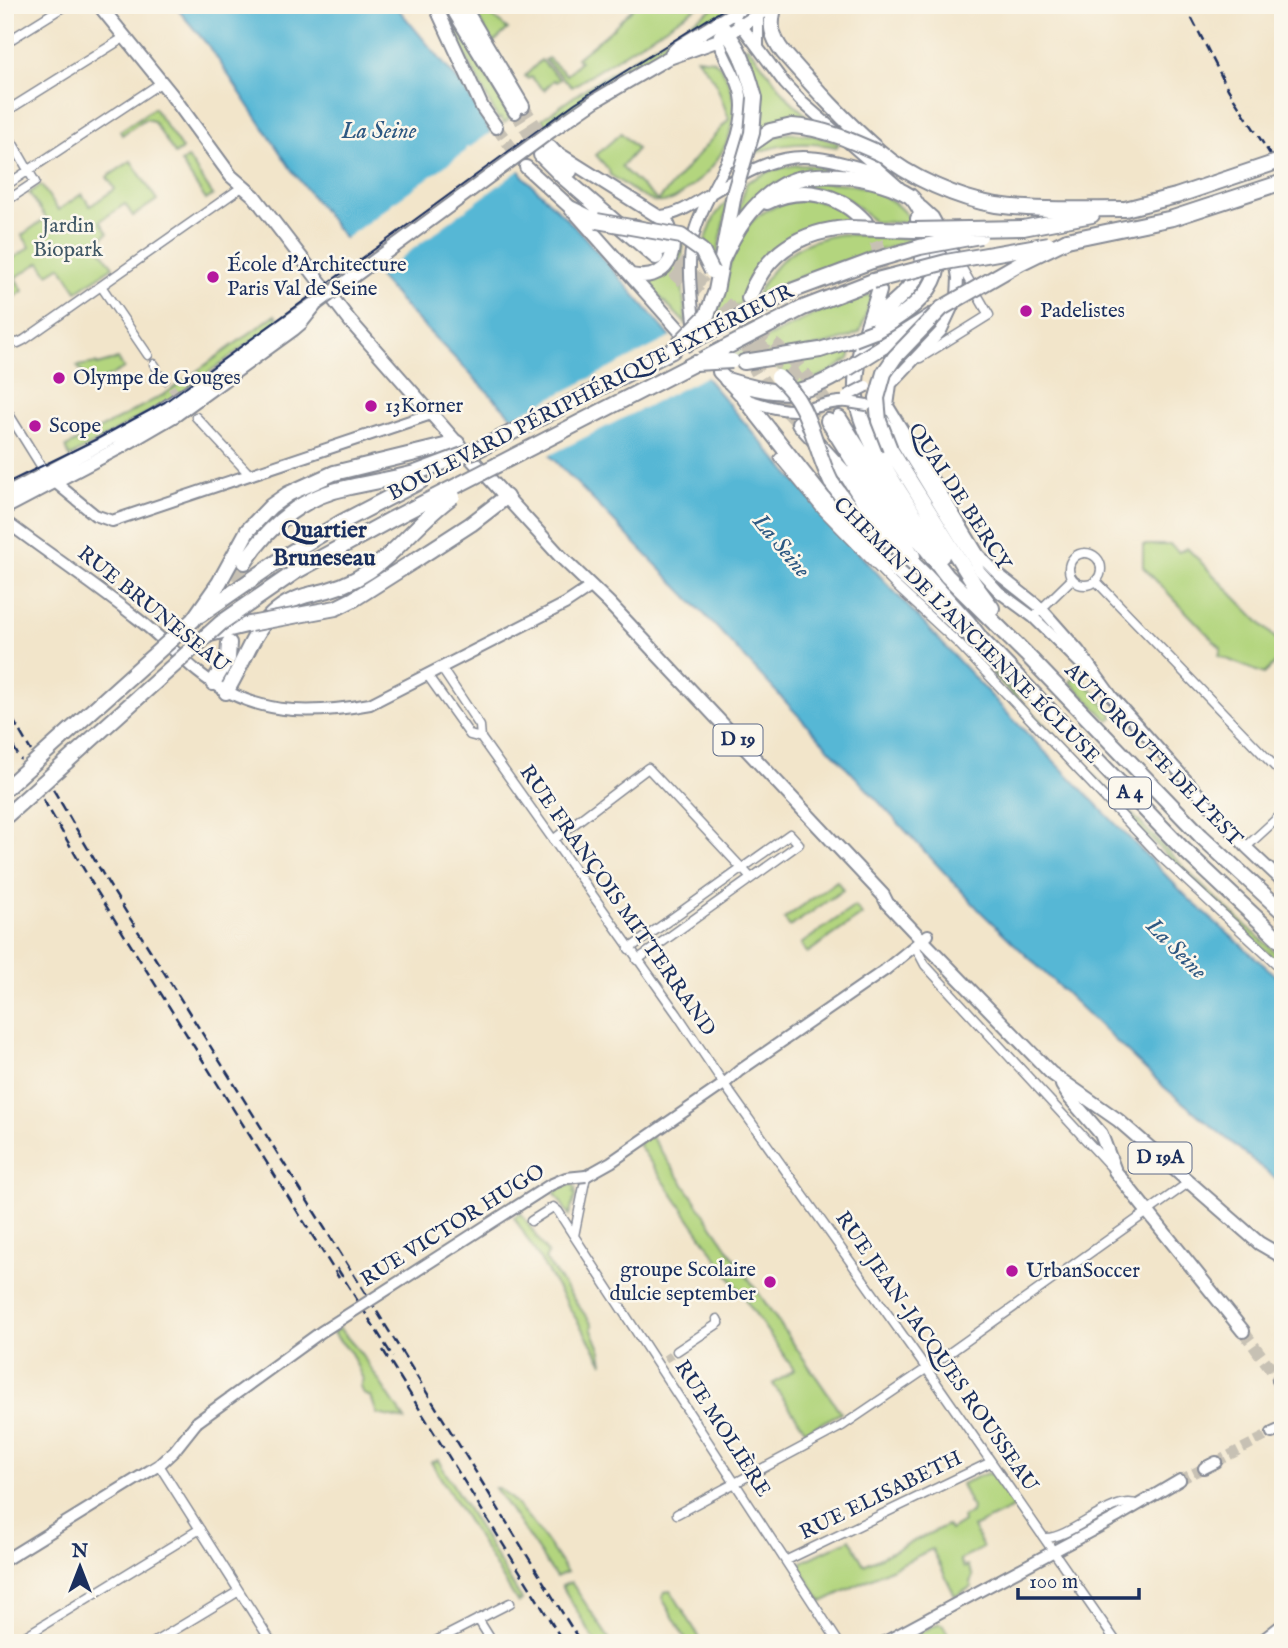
<svg xmlns="http://www.w3.org/2000/svg" width="1288" height="1648" font-family="'IM FELL English',serif">
<style>
.green{fill:#b3d57e;stroke:#67826e;stroke-width:2}
.water{fill:#57b7d5;stroke:#39739a;stroke-width:2}
.pier{fill:#f2e5ca}
.lines{fill:none;stroke-linecap:round;stroke-linejoin:round}
.street-tunnel{stroke:#c7c1b4;stroke-width:8;stroke-dasharray:8 4;stroke-linecap:butt}
.secondary-tunnel{stroke:#c7c1b4;stroke-width:10;stroke-dasharray:10 5;stroke-linecap:butt}
.primary-tunnel{stroke:#c7c1b4;stroke-width:12;stroke-dasharray:12 6;stroke-linecap:butt}
.highway-tunnel{stroke:#c7c1b4;stroke-width:14;stroke-dasharray:14 7;stroke-linecap:butt}
.street-casing{stroke:#868a94;stroke-width:11}
.secondary-casing{stroke:#868a94;stroke-width:14}
.primary-casing{stroke:#868a94;stroke-width:16}
.highway-casing{stroke:#868a94;stroke-width:18}
.street{stroke:#fff;stroke-width:8}
.secondary{stroke:#fff;stroke-width:10}
.primary{stroke:#fff;stroke-width:12}
.highway{stroke:#fff;stroke-width:14}
.tram{stroke:#1b2f5e;stroke-width:2}
.rail{stroke:#1b2f5e;stroke-width:2.5;stroke-dasharray:10 5;stroke-linecap:butt}
.secondary-bridge-casing{stroke:#868a94;stroke-width:14;stroke-linecap:butt}
.primary-bridge-casing{stroke:#868a94;stroke-width:16;stroke-linecap:butt}
.highway-bridge-casing{stroke:#868a94;stroke-width:18;stroke-linecap:butt}
.secondary-bridge{stroke:#fff;stroke-width:10}
.primary-bridge{stroke:#fff;stroke-width:12}
.highway-bridge{stroke:#fff;stroke-width:14}
.poi-dot{fill:#b5179e;stroke:#fbf7ec;stroke-width:2.5}
.labels{text-anchor:middle;dominant-baseline:central;stroke-width:5;stroke-linejoin:round;paint-order:stroke}
.shield{fill:#fbf7ec;stroke:#5e6b89;stroke-width:2}
.shield-label{font-size:19px;font-weight:bold;fill:#1b2f5e}
.park-label{font-size:21px;fill:#415866;stroke:#fbf7ec}
.poi-label{font-size:21px;fill:#1b2f5e;stroke:#fbf7ec;text-anchor:start}
.street-label{font-size:21px;fill:#1b2f5e;stroke:#fbf7ec}
.water-label{font-size:23px;font-style:italic;fill:#2d5882;stroke:#fbf7ec}
.quarter-label{font-size:24px;font-weight:bold;fill:#1b2f5e;stroke:#fbf7ec}
</style>
<rect width="100%" height="100%" fill="#fbf7ec"/>
<filter id="ink" filterUnits="userSpaceOnUse"><feTurbulence type="fractalNoise" baseFrequency=".0143" numOctaves="2"/><feDisplacementMap in="SourceGraphic" scale="14" xChannelSelector="R" yChannelSelector="G"/><feConvolveMatrix kernelMatrix="1 2 1 2 8 2 1 2 1" color-interpolation-filters="sRGB"/></filter>
<filter id="wash" filterUnits="userSpaceOnUse"><feTurbulence type="fractalNoise" baseFrequency=".00686" numOctaves="4" result="noise"/><feDisplacementMap in="SourceGraphic" scale="28" xChannelSelector="R" yChannelSelector="G"/><feGaussianBlur stdDeviation="1.57" result="paint"/><feColorMatrix in="noise" values="0 0 0 0 0 0 0 0 0 0 0 0 0 0 0 0 0 1.4 0 .05"/><feComposite in="paint" operator="in"/></filter>
<g filter="url(#wash)">
<rect width="100%" height="100%" fill="#f2e5ca"/>
<path class="green" d="M471,5H478L508,29L493,43Z
M636,5H700L572,87L545,60L548,58L567,75L580,61L577,58L609,32Z
M718,5H738L697,31L695,29L692,31L688,24Z
M448,14L511,117L504,123L501,118L498,119L445,16Z
M681,29L685,35L662,50L664,52L589,96L546,126L542,119L586,88Z
M748,46L788,98L811,120C791,118 777,121 760,131C764,97 758,78 745,47Z
M697,58L713,60C723,67 726,75 730,87C743,126 721,163 691,187C681,195 671,204 657,202C641,199 624,183 610,175L609,170L596,155L621,133L637,149L621,167L658,201L729,119L715,81Z
M541,60L560,79L557,82L554,80L544,90L531,77L528,79L525,76Z
M154,108L182,149L175,154L153,121L145,119L122,135L120,131Z
M790,133L812,135L838,143L837,147C808,142 782,142 754,154L756,148L775,136Z
M188,158L213,195L206,200L181,162Z
M131,161L157,200L133,216L125,204L100,221L108,233L96,242L113,267L77,291L61,266L48,274L40,262L15,278L23,291L5,303V264L30,247L22,235L46,218L29,193L41,185L58,210L82,194L90,206L115,189L107,177Z
M796,165L819,166L840,170L774,184L756,196L737,215L747,182L772,170Z
M813,182C855,182 887,187 913,223L874,222C844,192 830,186 788,188Z
M729,198L717,257L705,241L715,216Z
M807,199C828,202 842,208 858,222C813,221 777,235 752,275C747,283 746,293 742,301C739,308 723,314 716,319C734,259 729,207 807,199Z
M843,234L917,239L822,268L755,297C777,258 797,240 843,234Z
M678,243L683,245L681,272L686,324L646,283C671,276 676,268 678,243Z
M873,294L860,332C827,349 770,355 734,357L732,355L829,307Z
M275,315L279,321L175,397L70,457L66,447L165,394Z
M852,348L849,359L830,372L798,386L788,376L771,364L808,360Z
M118,359L124,368L92,386L77,366L96,363L97,365Z
M1143,545H1170L1179,552L1187,548L1283,646V656L1264,674L1219,656L1221,648L1143,567Z
M956,634L1203,887L1283,959V967C1169,861 1060,750 956,634Z
M1078,674L1114,716L1109,721L1070,682Z
M837,881L843,890L790,927L784,919Z
M855,906L862,915L807,953L801,944Z
M650,1135L841,1413L806,1431L773,1384L794,1370L638,1144Z
M569,1185H573L576,1190L573,1192L576,1194L569,1215L554,1192Z
M521,1213L548,1254L545,1259L593,1326L591,1328L601,1351L603,1363L514,1217Z
M339,1328L360,1352L405,1420L377,1414L371,1397L363,1394L360,1387L363,1379L351,1353L333,1333Z
M438,1460L522,1600L518,1603L431,1462Z
M987,1473L991,1474L1015,1507L973,1527L983,1548L960,1560L964,1568L968,1566L973,1576L970,1582L972,1587L955,1596L932,1549L822,1602L800,1568L802,1562L850,1539L864,1565L947,1525L950,1530L963,1522L962,1517L971,1513L972,1508L961,1484Z
M495,1488H499C526,1510 548,1543 567,1572L556,1577Z
M571,1582L612,1643H596L562,1586Z
M671,1591L703,1643H688L662,1598L664,1592Z
M939,1623L943,1625L948,1634L946,1639L938,1643H916V1635Z"/>
<path class="water" d="M174,5H395L464,88L490,132L524,177L580,232L839,532L1009,715L1190,900L1283,982V1185L1164,1087L982,913L704,614L409,311L345,239L291,169L211,49Z"/>
<path class="pier" d="M493,131L522,168L374,278L342,241L390,206L391,203L394,202L466,151L467,147H470Z
M673,336L707,376L546,457L510,419Z"/>
</g>
<g filter="url(#ink)">
<g class="lines">
<path class="street-tunnel" d="M163,378L196,417
M665,1359L677,1351"/>
<path class="secondary-tunnel" d="M1216,1462L1272,1433
M1180,1480L1204,1468"/>
<path class="primary-tunnel" d="M523,106L550,148
M515,112L539,150
M496,127L523,163
M1243,1331L1279,1380"/>
<path class="highway-tunnel" d="M866,223C882,242 881,265 880,289
M662,248L732,310L795,362L839,418
M657,258L718,311
M749,298C737,357 760,383 799,423
M739,329L788,369L802,384L828,421
M232,622L240,574L245,562"/>
<defs>
<path id="street" d="M5,43L66,5
M5,112L125,37
M5,130L35,182L5,202
M5,186L162,82
M101,286L148,355
M5,341L18,343L24,340L242,187
M920,358L989,315L956,258
M154,364L156,367
M162,376L163,378
M5,408L46,474
M196,417L250,475
M779,458L822,510L894,584L960,645L1160,856L1283,970
M1069 569a16 16 0 1 1 32 0a16 16 0 1 1-32 0Z
M1096,581L1283,775
M1033,617L1072,579
M442,669L480,726L481,738L677,1014L724,1084L926,1368L1117,1643
M428,676L470,735L481,738
M553,840L648,768L751,878
M1246,847L1283,813
M915,946L925,965L1110,1166
M629,949L790,834L799,844L637,960
M586,1176L574,1236L839,1643
M531,1221L553,1207L558,1211L574,1236
M677,1351L719,1323L717,1319
M159,1465L272,1643
M677,1514L842,1426L948,1354L1188,1183
M1046,1538C1072,1538 1115,1493 1138,1505
M787,1560L991,1462
M478,1619L493,1643
M14,1643L200,1529
M153,1643L239,1591
M432,1643L510,1603"/>
<path id="secondary" d="M758,16V46
M738,21L785,84L803,103L899,187
M922,207L933,217L954,255L958,278L957,297L941,331L891,384L888,406L979,555L998,574L1041,608L1079,651L1111,695
M661,216C681,214 696,202 713,192C784,149 802,149 880,174
M694,321C691,291 686,260 695,230C708,187 742,152 742,106C742,77 720,59 719,35
M745,399C763,405 785,413 805,409C820,407 833,400 848,402
M880,415L901,442L980,571L999,592L1033,617L1089,672
M50,478L95,515L112,521L431,414
M5,521C48,553 92,583 134,616C157,633 176,654 198,672C251,715 306,716 370,704L565,604L592,586
M1107,691L1246,847L1283,882
M586,1176L611,1162L724,1084L739,1071L885,970L928,935
M1272,1433L1283,1428
M1204,1468L1216,1462
M5,1560L159,1465L174,1451L197,1422
M883,1643L1119,1516L1180,1480
M1259,1643L1283,1624"/>
<path id="primary" d="M99,5L171,94L231,176L254,196L350,321L457,443L560,556L609,603L883,895L887,903L922,940L1051,1073L1118,1120L1259,1243L1283,1257
M435,5L482,107L496,127
M450,5L515,112
M463,5L523,106
M671,54L678,47L747,5
M551,131L596,100L666,59L719,40L773,5
M559,154L667,222C682,253 667,282 631,275
M526,167L572,209L681,332
M719,372L745,399
M5,495L153,416L312,305
M5,508L117,449L177,414L294,329L301,323L316,304
M1062,1085L1070,1098L1101,1134L1115,1171L1243,1331
M1279,1380L1283,1385"/>
<path id="highway" d="M775,5C769,25 771,36 783,52C813,86 845,122 880,152C908,177 959,199 996,205C1038,211 1082,209 1125,209
M718,23C740,44 747,70 755,98
M550,148L570,171
M541,155L563,177L656,257
M730,159L770,131L792,126
M767,202C802,185 839,193 865,222
M572,209L597,221
M636,227L662,248
M1023,228L1092,215
M1067,240L1173,218L1283,182
M722,260C735,231 752,203 781,186C812,167 880,176 910,196C917,201 922,215 927,223C959,276 918,308 875,331
M716,291L734,194
M879,291C869,325 854,359 856,396C859,437 918,520 942,556
M749,298C765,253 801,231 848,228
M871,323C908,288 936,277 918,219
M714,330L794,290L872,261
M882,347L931,316
M723,349L803,308L873,281
M744,362L820,350L854,339
M727,380C780,396 799,399 847,369
M745,399L830,507L853,531L962,630L980,639
M839,418L908,525L947,576L1026,654L1201,836L1283,912
M828,421L913,556
M799,423L848,477L886,537L926,576L968,622L981,639L1181,847L1283,943
M479,449L672,351
M890,449L975,585L992,608
M497,465L695,363
M831,482L876,543
M417,559L471,524L506,497
M245,562C271,523 303,496 350,487C371,482 393,479 415,473
M200,615L290,553L342,522L421,481
M193,620L219,583L248,530L271,506L288,494L334,473L457,443
M206,635L250,624
M213,683L228,658L229,643
M226,692C252,650 257,606 312,594"/>
</defs>
<use href="#street" class="street-casing"/>
<use href="#secondary" class="secondary-casing"/>
<use href="#primary" class="primary-casing"/>
<use href="#highway" class="highway-casing"/>
<use href="#street" class="street"/>
<use href="#secondary" class="secondary"/>
<use href="#primary" class="primary"/>
<use href="#highway" class="highway"/>
<path class="tram" d="M5,484L99,438L165,402L575,103L730,5"/>
<path class="rail" d="M1185,5L1228,89L1283,174
M5,706L31,751
M5,733L21,760
M53,789L111,888L376,1310L581,1643
M43,799L93,885L339,1278
M337,1268L393,1357
M383,1350L564,1643"/>
<defs>
<path id="secondary-bridge" d="M847,396L866,386
M848,402L867,405
M197,1422L321,1332L550,1185L566,1178L586,1176"/>
<path id="primary-bridge" d="M316,304L551,131"/>
<path id="highway-bridge" d="M792,126C824,128 852,141 881,154
M734,194L752,133L755,98
M1125,209L1176,196L1283,160
M597,221L681,236L702,251L712,271
M848,228L913,230L1023,228
M872,261L920,247L980,236
M873,281L946,262L1049,244
M854,339L875,331
M684,345L714,330
M672,351L707,315L716,291
M702,360L723,349
M695,363L732,361
M847,369L882,347
M778,377C811,404 813,446 831,482
M890,449L879,421L877,398L884,373L895,357L942,308L1020,263L1067,240
M415,473L479,449
M312,594C385,580 399,535 453,496
M250,624L336,608L354,599L417,559
M5,789L193,620
M5,817L221,623L295,572L392,519L497,465"/>
</defs>
<use href="#secondary-bridge" class="secondary-bridge-casing"/>
<use href="#primary-bridge" class="primary-bridge-casing"/>
<use href="#highway-bridge" class="highway-bridge-casing"/>
<use href="#secondary-bridge" class="secondary-bridge"/>
<use href="#primary-bridge" class="primary-bridge"/>
<use href="#highway-bridge" class="highway-bridge"/>
</g>
</g>
<g class="poi-dot">
<circle cx="213" cy="277" r="7"/>
<circle cx="1026" cy="311" r="7"/>
<circle cx="59" cy="378" r="7"/>
<circle cx="371" cy="406" r="7"/>
<circle cx="35" cy="426" r="7"/>
<circle cx="1012" cy="1271" r="7"/>
<circle cx="770" cy="1282" r="7"/>
</g>
<g class="labels">
<g class="shield">
<rect x="713.5" y="724.5" width="49" height="31" rx="5"/>
<rect x="1109" y="777.5" width="42" height="31" rx="5"/>
<rect x="1128.5" y="1142.5" width="63" height="31" rx="5"/>
</g>
<g class="shield-label">
<text x="738" y="740">D 19</text>
<text x="1130" y="793">A 4</text>
<text x="1160" y="1158">D 19A</text>
</g>
<g class="park-label">
<text x="68" y="226">Jardin<tspan x="68" dy="24">Biopark</tspan></text>
</g>
<g class="poi-label">
<text x="227" y="265">École d'Architecture<tspan x="227" dy="24">Paris Val de Seine</tspan></text>
<text x="1040" y="311">Padelistes</text>
<text x="73" y="378">Olympe de Gouges</text>
<text x="385" y="406">13Korner</text>
<text x="49" y="426">Scope</text>
<text x="756" y="1270" text-anchor="end">groupe Scolaire<tspan x="756" dy="24">dulcie september</tspan></text>
<text x="1026" y="1271">UrbanSoccer</text>
</g>
<g class="street-label">
<text transform="translate(591 393) rotate(-27)">BOULEVARD PÉRIPHÉRIQUE EXTÉRIEUR</text>
<text transform="translate(959 497) rotate(57)">QUAI DE BERCY</text>
<text transform="translate(153 610) rotate(39)">RUE BRUNESEAU</text>
<text transform="translate(966 631) rotate(45)">CHEMIN DE L'ANCIENNE ÉCLUSE</text>
<text transform="translate(1153 755) rotate(46)">AUTOROUTE DE L’EST</text>
<text transform="translate(617 901) rotate(55)">RUE FRANÇOIS MITTERRAND</text>
<text transform="translate(453 1226) rotate(-32)">RUE VICTOR HUGO</text>
<text transform="translate(936 1352) rotate(55)">RUE JEAN-JACQUES ROUSSEAU</text>
<text transform="translate(722 1429) rotate(57)">RUE MOLIÈRE</text>
<text transform="translate(881 1496) rotate(-26)">RUE ELISABETH</text>
</g>
<g class="water-label">
<text x="379" y="131">La Seine</text>
<text transform="translate(781 546) rotate(50)">La Seine</text>
<text transform="translate(1176 949) rotate(45)">La Seine</text>
</g>
<g class="quarter-label">
<text x="324" y="530">Quartier<tspan x="324" dy="28">Bruneseau</tspan></text>
</g>
</g>
<rect width="1288" height="1648" fill="none" stroke="#fbf7ec" stroke-width="28"/>
<g transform="translate(80 1567)" stroke="#fbf7ec" stroke-width="5" paint-order="stroke">
<path d="M0-5L12 26L0 18L-12 26Z" fill="#1b2f5e"/>
<text y="-10" font-size="19" font-weight="bold" text-anchor="middle" fill="#1b2f5e">N</text>
</g>
<path d="M1018 1588v10h121v-10" fill="none" stroke="#1b2f5e" stroke-width="3.5"/>
<text x="1029" y="1588" font-size="21" fill="#1b2f5e" stroke="#fbf7ec" stroke-width="5" paint-order="stroke">100 m</text>
</svg>
